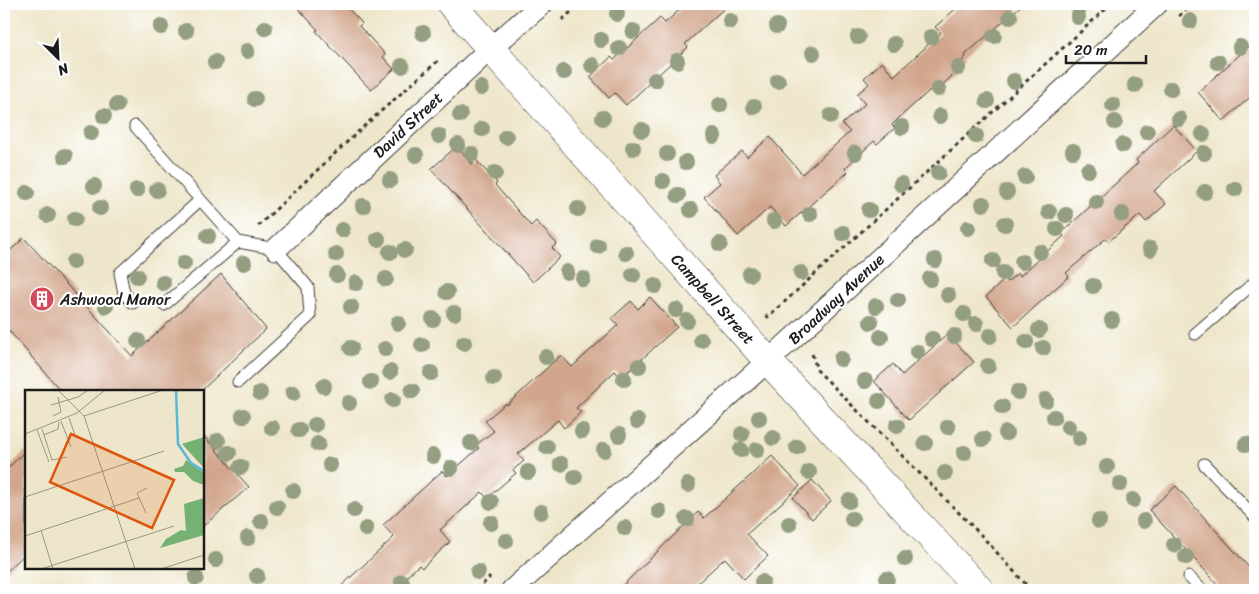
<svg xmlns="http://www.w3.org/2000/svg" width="1259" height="594" font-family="Sriracha,sans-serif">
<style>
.building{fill:#d1a68c}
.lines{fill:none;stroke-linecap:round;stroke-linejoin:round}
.lane-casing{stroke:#3c3a36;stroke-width:13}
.street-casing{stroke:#3c3a36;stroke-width:23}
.secondary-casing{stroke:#3c3a36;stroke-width:29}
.path{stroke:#3c3a36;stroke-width:3;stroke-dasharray:4 4;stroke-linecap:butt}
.lane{stroke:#fff;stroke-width:11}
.street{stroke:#fff;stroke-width:21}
.secondary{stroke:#fff;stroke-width:28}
.tree{fill:#949e81}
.labels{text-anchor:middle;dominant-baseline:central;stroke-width:4.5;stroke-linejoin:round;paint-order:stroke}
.street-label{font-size:16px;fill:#1c1c1c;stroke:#fff}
.poi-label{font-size:16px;fill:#1c1c1c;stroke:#fff;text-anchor:start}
.inset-river{fill:none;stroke:#57b9d5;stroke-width:2.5}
.inset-road{fill:none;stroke:#9a9584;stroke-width:1}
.view{fill:#de560d;fill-opacity:0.15;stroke:#de560d;stroke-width:2.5}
.inset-edge{fill:none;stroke:#1c1c1c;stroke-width:2.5}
</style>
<rect width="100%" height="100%" fill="#fff"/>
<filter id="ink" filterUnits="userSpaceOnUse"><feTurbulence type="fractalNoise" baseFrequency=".02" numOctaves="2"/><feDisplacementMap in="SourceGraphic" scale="10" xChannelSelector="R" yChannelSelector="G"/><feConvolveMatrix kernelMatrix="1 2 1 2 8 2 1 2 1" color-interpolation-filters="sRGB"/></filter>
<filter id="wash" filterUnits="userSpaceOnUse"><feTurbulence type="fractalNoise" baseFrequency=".0096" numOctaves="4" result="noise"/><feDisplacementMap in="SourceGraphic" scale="20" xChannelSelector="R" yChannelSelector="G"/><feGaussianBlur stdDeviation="1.12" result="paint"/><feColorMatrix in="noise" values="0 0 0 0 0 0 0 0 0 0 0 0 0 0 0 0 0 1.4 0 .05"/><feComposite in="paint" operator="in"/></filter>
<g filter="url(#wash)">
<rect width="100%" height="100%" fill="#eee6ca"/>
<g id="blocks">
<path class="building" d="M294,4H344L362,23L359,26L385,54L383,57L394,69L371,90L316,31L318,30Z
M686,4H729L685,44L688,47L626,105L615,93L609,98L590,77L611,57L614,60L660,18L665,23Z
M961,4H1023L965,55L966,57L956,66L959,70L941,86L938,83L901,116L892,125L895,128L877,144L874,141L845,168L848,172L786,226L770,207L738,236L704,197L720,183L714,175L742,151L747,157L770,137L802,174L850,132L842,124L865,104L857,94L869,84L864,78L882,62L894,76L941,33L935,27Z
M1255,41V93L1223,121L1198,92Z
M1173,125L1197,151L1154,191L1166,204L1146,222L1140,215L1108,242L1105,239L1066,273L1069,276L1013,327L986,297L1005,279L1007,282L1018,273L1020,276L1064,236L1061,233L1138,163L1136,160Z
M457,146L472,164L476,160L497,183L495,185L531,226L536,221L557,244L552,248L560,257L533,282L431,169Z
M24,238L132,356L221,274L266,329L200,392H62L4,325V256Z
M650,297L677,327L621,378L615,371L576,408L581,412L564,428L558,420L518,454L524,461L513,470L516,473L487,498L482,492L440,530L450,542L422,568L419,565L392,590H337L394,537L383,525L442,471L447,476L479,448L476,445L494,431L485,421L506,403L507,405L561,355L572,367L618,325L612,318L631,301L638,309Z
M948,334L974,362L909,420L874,381L893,364L902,375Z
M202,434L249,487L202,527Z
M26,450V553L4,574V472Z
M772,456L800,486L747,534L768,556L744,579L725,558L690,590H618L698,512L704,518Z
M812,480L831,501L812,519L793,498Z
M1176,486L1255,574V590H1223L1149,510Z"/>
</g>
</g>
<g filter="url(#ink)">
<use href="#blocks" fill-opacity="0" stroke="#3c3a36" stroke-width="1"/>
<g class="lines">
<defs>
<path id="lane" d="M135,126L238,242L276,249L308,287L310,316L238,382
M133,303L124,293L120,273L200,200
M164,305L238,242
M1195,334L1255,282
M1204,464L1255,517
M1189,577L1202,590"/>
<path id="street" d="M276,249L491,48L542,4
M512,590L768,361L1157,4"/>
<path id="secondary" d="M451,4L768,361L980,590"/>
</defs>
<use href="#lane" class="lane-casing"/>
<use href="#street" class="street-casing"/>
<use href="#secondary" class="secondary-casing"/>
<path class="path" d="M1179,16L1192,4
M562,20L580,4
M258,226L362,128L439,60
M766,315L768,317L1111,4
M812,354L817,370L980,534L1031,590
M477,590L490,577"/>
<use href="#lane" class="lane"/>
<use href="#street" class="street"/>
<use href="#secondary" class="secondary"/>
</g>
<g class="tree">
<circle cx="617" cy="14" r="8"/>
<circle cx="1010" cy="17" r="8"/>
<circle cx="1078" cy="17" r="8"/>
<circle cx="730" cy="21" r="8"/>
<circle cx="1190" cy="21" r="8"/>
<circle cx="777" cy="26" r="8"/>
<circle cx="161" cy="27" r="8"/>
<circle cx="265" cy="28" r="8"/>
<circle cx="186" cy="31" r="8"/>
<circle cx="633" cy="31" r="8"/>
<circle cx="423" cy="33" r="8"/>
<circle cx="994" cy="36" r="8"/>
<circle cx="858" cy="37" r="8"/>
<circle cx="931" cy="37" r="8"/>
<circle cx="601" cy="40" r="8"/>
<circle cx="894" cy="44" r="8"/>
<circle cx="1240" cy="47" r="8"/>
<circle cx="619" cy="48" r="8"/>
<circle cx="247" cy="51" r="8"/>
<circle cx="813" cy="53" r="8"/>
<circle cx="677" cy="61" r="8"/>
<circle cx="215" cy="62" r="8"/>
<circle cx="1218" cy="62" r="8"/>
<circle cx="592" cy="65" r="8"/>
<circle cx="402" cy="66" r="8"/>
<circle cx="958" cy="68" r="8"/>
<circle cx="564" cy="72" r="8"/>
<circle cx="655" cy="80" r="8"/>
<circle cx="778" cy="81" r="8"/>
<circle cx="1014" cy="81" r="8"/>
<circle cx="1135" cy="85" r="8"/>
<circle cx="481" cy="88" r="8"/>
<circle cx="938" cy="89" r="8"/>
<circle cx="1171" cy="89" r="8"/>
<circle cx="255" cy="99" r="8"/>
<circle cx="987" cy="101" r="8"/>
<circle cx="117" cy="105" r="8"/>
<circle cx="720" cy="105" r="8"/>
<circle cx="1113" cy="105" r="8"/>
<circle cx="754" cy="107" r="8"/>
<circle cx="460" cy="115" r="8"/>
<circle cx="104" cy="116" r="8"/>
<circle cx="831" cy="116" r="8"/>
<circle cx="940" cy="116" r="8"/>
<circle cx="603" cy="118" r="8"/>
<circle cx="1179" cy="119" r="8"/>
<circle cx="1115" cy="122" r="8"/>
<circle cx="902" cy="127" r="8"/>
<circle cx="482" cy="129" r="8"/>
<circle cx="642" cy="130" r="8"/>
<circle cx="1147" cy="132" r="8"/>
<circle cx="91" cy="133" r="8"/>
<circle cx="1203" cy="134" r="8"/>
<circle cx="439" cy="136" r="8"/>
<circle cx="714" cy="136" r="8"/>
<circle cx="976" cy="136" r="8"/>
<circle cx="506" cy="137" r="8"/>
<circle cx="458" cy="145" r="8"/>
<circle cx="1123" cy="145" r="8"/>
<circle cx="633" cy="148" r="8"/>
<circle cx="1073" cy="151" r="8"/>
<circle cx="855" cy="153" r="8"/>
<circle cx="1204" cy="153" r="8"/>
<circle cx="472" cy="154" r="8"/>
<circle cx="667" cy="154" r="8"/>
<circle cx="416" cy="155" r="8"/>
<circle cx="65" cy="156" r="8"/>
<circle cx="686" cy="162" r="8"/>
<circle cx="1088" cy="170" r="8"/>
<circle cx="495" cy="173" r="8"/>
<circle cx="938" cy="173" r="8"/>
<circle cx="1025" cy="177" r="8"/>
<circle cx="390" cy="180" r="8"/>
<circle cx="663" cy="181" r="8"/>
<circle cx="901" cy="184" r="8"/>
<circle cx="94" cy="186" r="8"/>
<circle cx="1235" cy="189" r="8"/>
<circle cx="137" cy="190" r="8"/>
<circle cx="157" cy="190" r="8"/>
<circle cx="1007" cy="192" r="8"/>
<circle cx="1205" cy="192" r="8"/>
<circle cx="27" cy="193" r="8"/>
<circle cx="678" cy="195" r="8"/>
<circle cx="1096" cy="202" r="8"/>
<circle cx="983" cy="204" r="8"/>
<circle cx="363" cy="206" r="8"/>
<circle cx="100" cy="208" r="8"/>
<circle cx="578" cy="209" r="8"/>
<circle cx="691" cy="210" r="8"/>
<circle cx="869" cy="210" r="8"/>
<circle cx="1049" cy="212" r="8"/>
<circle cx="810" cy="214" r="8"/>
<circle cx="1122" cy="214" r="8"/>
<circle cx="48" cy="215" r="8"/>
<circle cx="1066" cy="215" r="8"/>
<circle cx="75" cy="219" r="8"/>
<circle cx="774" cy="221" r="8"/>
<circle cx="1005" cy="224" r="8"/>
<circle cx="968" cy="228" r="8"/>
<circle cx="1057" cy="229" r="8"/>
<circle cx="342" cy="230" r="8"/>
<circle cx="843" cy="233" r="8"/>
<circle cx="208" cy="236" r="8"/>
<circle cx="378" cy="239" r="8"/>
<circle cx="720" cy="244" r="8"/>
<circle cx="598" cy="246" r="8"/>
<circle cx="1150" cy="249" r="8"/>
<circle cx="405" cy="250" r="8"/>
<circle cx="390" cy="252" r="8"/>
<circle cx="1040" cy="252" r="8"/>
<circle cx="626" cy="253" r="8"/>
<circle cx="336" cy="254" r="8"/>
<circle cx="935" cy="260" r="8"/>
<circle cx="993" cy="261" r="8"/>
<circle cx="73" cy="262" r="8"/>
<circle cx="1022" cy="262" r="8"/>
<circle cx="184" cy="263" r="8"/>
<circle cx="244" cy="263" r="8"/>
<circle cx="567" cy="272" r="8"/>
<circle cx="801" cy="273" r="8"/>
<circle cx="1003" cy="273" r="8"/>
<circle cx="750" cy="274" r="8"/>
<circle cx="337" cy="275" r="8"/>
<circle cx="633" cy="275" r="8"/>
<circle cx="137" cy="276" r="8"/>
<circle cx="386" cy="279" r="8"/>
<circle cx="583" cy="279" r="8"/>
<circle cx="930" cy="279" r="8"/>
<circle cx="163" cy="283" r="8"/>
<circle cx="356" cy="283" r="8"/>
<circle cx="655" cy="286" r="8"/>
<circle cx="1093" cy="286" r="8"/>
<circle cx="447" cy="292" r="8"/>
<circle cx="948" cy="295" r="8"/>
<circle cx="898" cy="300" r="8"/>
<circle cx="106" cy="306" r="8"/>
<circle cx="876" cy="306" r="8"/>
<circle cx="351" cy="307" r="8"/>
<circle cx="676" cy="310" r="8"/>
<circle cx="454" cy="313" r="8"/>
<circle cx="964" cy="314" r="8"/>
<circle cx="433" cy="319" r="8"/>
<circle cx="1112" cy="320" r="8"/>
<circle cx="687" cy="321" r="8"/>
<circle cx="871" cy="322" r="8"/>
<circle cx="398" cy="323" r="8"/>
<circle cx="976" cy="324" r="8"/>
<circle cx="1039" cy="330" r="8"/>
<circle cx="954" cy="336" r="8"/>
<circle cx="990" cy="336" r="8"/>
<circle cx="881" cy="337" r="8"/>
<circle cx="932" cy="339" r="8"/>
<circle cx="701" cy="340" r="8"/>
<circle cx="138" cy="341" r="8"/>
<circle cx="1026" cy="342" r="8"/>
<circle cx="464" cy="343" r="8"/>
<circle cx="422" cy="345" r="8"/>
<circle cx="351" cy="348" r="8"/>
<circle cx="1043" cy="348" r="8"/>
<circle cx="385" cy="349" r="8"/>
<circle cx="917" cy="352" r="8"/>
<circle cx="546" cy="357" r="8"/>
<circle cx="841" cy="359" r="8"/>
<circle cx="639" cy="366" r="8"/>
<circle cx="988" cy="366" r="8"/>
<circle cx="390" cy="372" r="8"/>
<circle cx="431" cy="373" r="8"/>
<circle cx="494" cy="378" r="8"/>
<circle cx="624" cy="379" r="8"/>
<circle cx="865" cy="381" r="8"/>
<circle cx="371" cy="382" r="8"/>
<circle cx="324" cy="386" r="8"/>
<circle cx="412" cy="391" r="8"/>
<circle cx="1018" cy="392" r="8"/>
<circle cx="260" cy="393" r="8"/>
<circle cx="293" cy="393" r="8"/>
<circle cx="393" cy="400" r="8"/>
<circle cx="1046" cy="400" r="8"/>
<circle cx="879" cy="401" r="8"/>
<circle cx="349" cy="403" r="8"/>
<circle cx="1002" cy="407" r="8"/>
<circle cx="243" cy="416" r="8"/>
<circle cx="1054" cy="417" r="8"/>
<circle cx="759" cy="418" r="8"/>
<circle cx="637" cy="421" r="8"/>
<circle cx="315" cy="425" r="8"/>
<circle cx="897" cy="426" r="8"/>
<circle cx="948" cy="427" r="8"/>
<circle cx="1068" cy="427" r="8"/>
<circle cx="272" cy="428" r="8"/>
<circle cx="299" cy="430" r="8"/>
<circle cx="582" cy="431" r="8"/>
<circle cx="1006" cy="433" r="8"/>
<circle cx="742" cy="434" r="8"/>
<circle cx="619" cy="435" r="8"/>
<circle cx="773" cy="438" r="8"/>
<circle cx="1079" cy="438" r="8"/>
<circle cx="983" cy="439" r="8"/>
<circle cx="218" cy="441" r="8"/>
<circle cx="471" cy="443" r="8"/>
<circle cx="925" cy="443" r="8"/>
<circle cx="318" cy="444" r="8"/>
<circle cx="1246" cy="444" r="8"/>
<circle cx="547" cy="447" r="8"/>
<circle cx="797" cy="447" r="8"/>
<circle cx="604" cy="450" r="8"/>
<circle cx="741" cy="450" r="8"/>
<circle cx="757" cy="450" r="8"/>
<circle cx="229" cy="453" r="8"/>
<circle cx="964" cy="453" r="8"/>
<circle cx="433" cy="456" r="8"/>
<circle cx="561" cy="464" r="8"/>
<circle cx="330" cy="465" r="8"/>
<circle cx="241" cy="467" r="8"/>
<circle cx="1107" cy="467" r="8"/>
<circle cx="451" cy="468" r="8"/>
<circle cx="528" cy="472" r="8"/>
<circle cx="809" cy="472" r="8"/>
<circle cx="945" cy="473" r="8"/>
<circle cx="575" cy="477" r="8"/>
<circle cx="1120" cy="484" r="8"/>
<circle cx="688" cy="485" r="8"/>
<circle cx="293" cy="491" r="8"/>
<circle cx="1133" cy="500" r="8"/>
<circle cx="849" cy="501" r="8"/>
<circle cx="491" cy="502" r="8"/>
<circle cx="277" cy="507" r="8"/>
<circle cx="354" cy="510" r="8"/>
<circle cx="659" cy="511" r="8"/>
<circle cx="541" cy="512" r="8"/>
<circle cx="687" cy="519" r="8"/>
<circle cx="852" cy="519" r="8"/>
<circle cx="261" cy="521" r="8"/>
<circle cx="1099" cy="521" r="8"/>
<circle cx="1144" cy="521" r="8"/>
<circle cx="491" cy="523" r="8"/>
<circle cx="789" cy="524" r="8"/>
<circle cx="625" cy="528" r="8"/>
<circle cx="366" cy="529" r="8"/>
<circle cx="248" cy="538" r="8"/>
<circle cx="506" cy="541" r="8"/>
<circle cx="1174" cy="545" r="8"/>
<circle cx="1186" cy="557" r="8"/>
<circle cx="905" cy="559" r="8"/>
<circle cx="216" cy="560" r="8"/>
<circle cx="478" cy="572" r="8"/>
<circle cx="257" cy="576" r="8"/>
<circle cx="196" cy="578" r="8"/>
<circle cx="887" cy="579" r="8"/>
<circle cx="402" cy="582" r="8"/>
<circle cx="762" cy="582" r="8"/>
</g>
</g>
<defs>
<symbol id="building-disc" viewBox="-11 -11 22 22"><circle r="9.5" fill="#d1495b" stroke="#fff"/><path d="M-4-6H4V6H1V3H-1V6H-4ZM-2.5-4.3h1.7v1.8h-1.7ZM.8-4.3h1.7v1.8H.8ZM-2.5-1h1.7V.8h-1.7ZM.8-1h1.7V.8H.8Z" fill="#fff"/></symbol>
</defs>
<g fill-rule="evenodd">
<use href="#building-disc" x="28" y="285" width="28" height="28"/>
</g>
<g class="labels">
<g class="street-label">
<text transform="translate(408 125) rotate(-43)">David Street</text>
<text transform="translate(713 299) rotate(48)">Campbell Street</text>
<text transform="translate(836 299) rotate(-43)">Broadway Avenue</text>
</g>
<g class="poi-label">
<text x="60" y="299">Ashwood Manor</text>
</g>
</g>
<g transform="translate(25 390)">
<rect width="179" height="179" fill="#eee6ca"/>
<path d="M179,47V78L157,54ZM161,70L179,83V95L168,91L159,82H150L149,79L158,76ZM179,108V145L135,158L141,149L156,140L161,141L159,114Z" fill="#74b172"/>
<path class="inset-river" d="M151,0L153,54L166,73L179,81"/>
<path class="inset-road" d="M33,0L59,26L110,179M26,15L53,7L63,0M28,26L36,22L33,7M59,26L138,0M44,28L51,48M36,31L46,57M17,39L27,70L42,67M12,40L24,72M0,44L52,23L80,0M19,45L33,39L34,32M0,107L139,61M121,123L112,103L122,98M16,140L28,179M0,146L114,108M16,179L149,136M136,179L179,165"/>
<path class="view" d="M46,44L149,90L127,138L25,92Z"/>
<rect width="179" height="179" class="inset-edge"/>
</g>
<rect width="1259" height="594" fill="none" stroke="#fff" stroke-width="20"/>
<g transform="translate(58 58) rotate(156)" stroke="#ffffff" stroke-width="4" paint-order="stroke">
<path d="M0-4L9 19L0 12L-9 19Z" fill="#1c1c1c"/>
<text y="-8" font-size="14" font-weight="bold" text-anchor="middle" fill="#1c1c1c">N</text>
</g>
<path d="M1066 55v8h80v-8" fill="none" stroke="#1c1c1c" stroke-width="2.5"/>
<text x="1074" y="55" font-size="15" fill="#1c1c1c" stroke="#ffffff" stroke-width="4" paint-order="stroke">20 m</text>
</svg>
